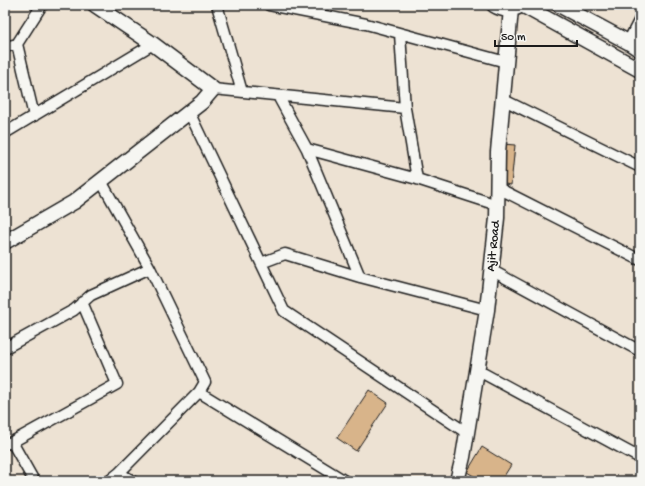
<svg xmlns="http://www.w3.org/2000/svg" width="645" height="486" font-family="'Gochi Hand',sans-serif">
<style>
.building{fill:#d8b48a;stroke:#1c1c1c}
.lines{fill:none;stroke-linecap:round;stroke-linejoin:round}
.street-casing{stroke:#1c1c1c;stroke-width:13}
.secondary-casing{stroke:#1c1c1c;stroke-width:17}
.street{stroke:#f6f6f2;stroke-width:10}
.secondary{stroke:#f6f6f2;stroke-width:14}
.labels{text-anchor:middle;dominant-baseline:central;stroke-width:4;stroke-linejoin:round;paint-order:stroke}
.street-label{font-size:13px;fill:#1c1c1c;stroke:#f6f6f2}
</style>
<rect width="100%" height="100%" fill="#ede2d3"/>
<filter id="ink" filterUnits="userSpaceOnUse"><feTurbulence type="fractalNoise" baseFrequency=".025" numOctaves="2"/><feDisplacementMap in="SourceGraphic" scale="8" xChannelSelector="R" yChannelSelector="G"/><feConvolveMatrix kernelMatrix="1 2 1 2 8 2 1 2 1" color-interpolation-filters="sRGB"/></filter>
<g filter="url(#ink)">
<path class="building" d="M503,144L515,145L511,185L499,183Z
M369,390L388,403L356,451L337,438Z
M482,447L511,465L501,481H482L467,472Z"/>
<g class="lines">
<defs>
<path id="street" d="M217,5L242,92
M269,5L366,24L506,62
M400,34L405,108L417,179
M628,42L640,19
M5,47L17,44
M213,89L405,108
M278,96L307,149L360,277L487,310
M504,100L640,167
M189,112L284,311L467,433
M34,116L17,44L42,5
M5,133L153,44
M307,149L417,179L497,205
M101,181L150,268L205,382L199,392L345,481
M498,188L640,260
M261,263L285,254L360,277
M491,270L640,351
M5,348L74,310L91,295L150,268
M477,370L640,458
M12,442L34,481
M5,444L12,442L117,384L82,302
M109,481L119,473
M133,481L119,473L199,392"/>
<path id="secondary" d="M494,5C502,10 511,11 520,6
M522,5L640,70
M559,5L628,42L640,50
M5,242L74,202L202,102L213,89L153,44L95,5
M457,481L463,457L487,310L497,218L498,152L511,9"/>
</defs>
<use href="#street" class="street-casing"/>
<use href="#secondary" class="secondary-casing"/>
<use href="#street" class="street"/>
<use href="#secondary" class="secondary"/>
</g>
</g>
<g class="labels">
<g class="street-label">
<text transform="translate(494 246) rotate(-84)">Ajit Road</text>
</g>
</g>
<rect width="645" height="486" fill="none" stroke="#f6f6f2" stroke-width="20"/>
<rect x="10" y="10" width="625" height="466" fill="none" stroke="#1c1c1c" stroke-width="1.5" filter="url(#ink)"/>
<path d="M495 40v6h82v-6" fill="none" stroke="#1c1c1c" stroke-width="2"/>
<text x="501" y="40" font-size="12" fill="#1c1c1c" stroke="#f6f6f2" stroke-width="3" paint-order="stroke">50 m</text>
</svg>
